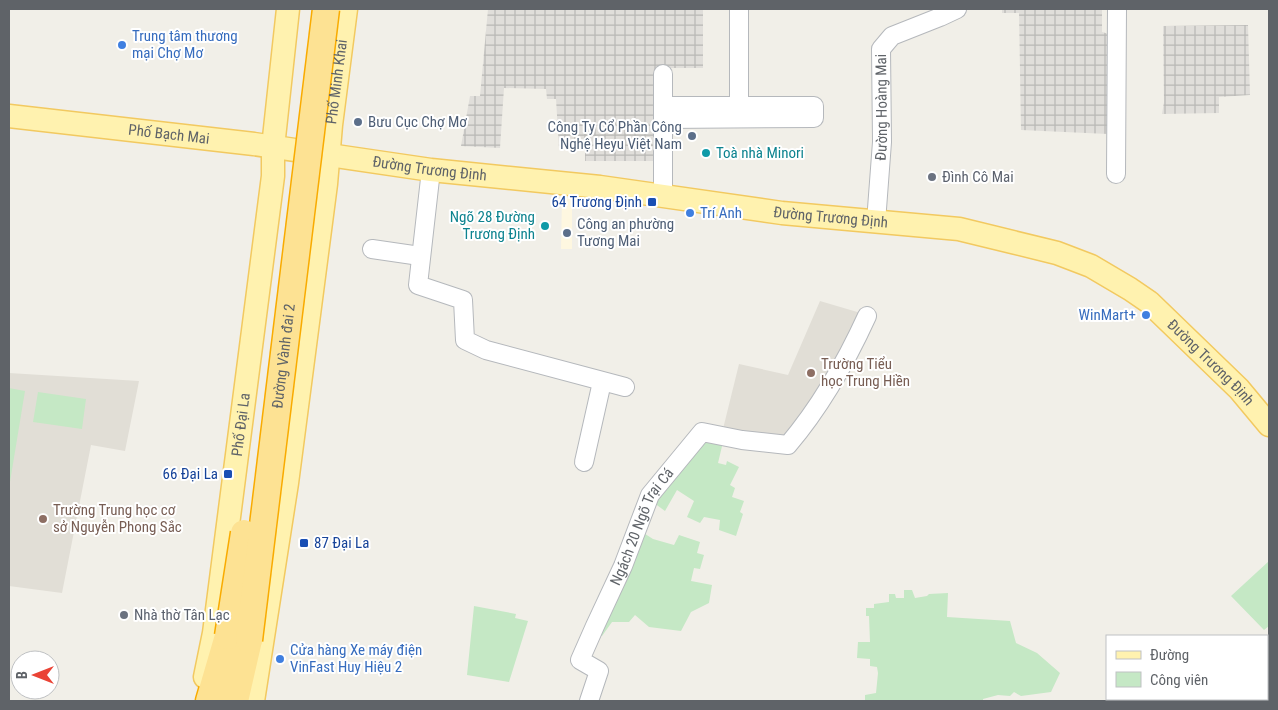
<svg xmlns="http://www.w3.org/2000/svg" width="1278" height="710" font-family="'Roboto Condensed',sans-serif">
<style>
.commercial{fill:#fef7e0}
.industrial{fill:url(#industrial-grid)}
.education{fill:#e1ded6}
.green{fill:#c5e8c5}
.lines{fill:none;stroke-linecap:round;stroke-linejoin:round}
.minor-casing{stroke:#b5b8bc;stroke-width:20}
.major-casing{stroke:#f2c960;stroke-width:25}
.highway-casing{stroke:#f9ab00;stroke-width:29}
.minor{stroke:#fff;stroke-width:18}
.major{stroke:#fff2af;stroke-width:22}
.highway{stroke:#fde293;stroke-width:26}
.highway-bridge-casing{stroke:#f9ab00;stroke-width:29;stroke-linecap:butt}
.highway-bridge{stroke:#fde293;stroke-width:26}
.shop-dot{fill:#3f7fe0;stroke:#fff;stroke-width:2}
.service-dot{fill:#5c6f8a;stroke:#fff;stroke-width:2}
.culture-dot{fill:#0f9aa8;stroke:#fff;stroke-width:2}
.worship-dot{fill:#6b7280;stroke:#fff;stroke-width:2}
.transit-dot{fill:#1a4fb4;stroke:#fff;stroke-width:2}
.education-dot{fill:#8d6e63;stroke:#fff;stroke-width:2}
.labels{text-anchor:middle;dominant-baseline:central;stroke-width:4;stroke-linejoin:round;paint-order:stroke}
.shop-label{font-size:15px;fill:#366cbe;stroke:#fff;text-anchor:start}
.street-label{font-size:15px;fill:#5f6368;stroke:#fff}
.service-label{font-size:15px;fill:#4e5e75;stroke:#fff;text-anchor:start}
.culture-label{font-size:15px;fill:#0d838f;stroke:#fff;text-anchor:start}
.worship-label{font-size:15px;fill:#5b616d;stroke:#fff;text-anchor:start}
.transit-label{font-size:15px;fill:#164399;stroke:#fff;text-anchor:end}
.education-label{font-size:15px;fill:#785e54;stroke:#fff;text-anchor:start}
</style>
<defs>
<pattern id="industrial-grid" width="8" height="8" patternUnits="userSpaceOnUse" patternTransform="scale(1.25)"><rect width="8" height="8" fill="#e0deda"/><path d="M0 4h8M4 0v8" fill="none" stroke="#b9b8b5"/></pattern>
</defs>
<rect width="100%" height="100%" fill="#f1efe8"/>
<path class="commercial" d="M562,198H572V249H561Z"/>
<path class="industrial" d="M488,9H703V68H655L656,161H585V150L559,148L556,99H547L546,89L504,88L500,148L461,146L470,96H480Z
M1002,9H1102V32L1109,34L1108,134L1021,130L1019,13H1002Z
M1248,25L1250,95L1219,97V113L1162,114L1164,102L1163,26Z"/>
<path class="education" d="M820,301L864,314L788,442L722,433L739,364L788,375Z
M9,373L139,381L125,451L91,445L62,593L9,586Z"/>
<path class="green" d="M9,388L25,391L9,488Z
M38,392L86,399L82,429L33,422Z
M697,440L723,442L718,463L726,465L727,461L739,467L730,485L735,488L732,497L744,501L740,512L743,514L736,536L719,530L720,520L704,517L700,523L687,517L694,501L677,490L665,511L650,500Z
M639,530L653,539L674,545L679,535L700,542L697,553L704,555L700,569L694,568L691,581L712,585L709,603L691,612L681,631L649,627L635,615L629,622H612L602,636L594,631L609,600L618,604L612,601Z
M1269,561V626L1264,630L1231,596Z
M904,590H912L915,598L927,596L929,594L948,593L947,617L1010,621L1016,643L1037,653L1060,673L1051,692L1021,696L1014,692L1010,696L998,695L983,699V701H865V695L876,693L878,673L877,667L870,666V659L857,658L858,642H870L869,616H866V608H874V604L889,602V594H895L896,598H904Z
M474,606L516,614L515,618L528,621L509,682L467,675Z"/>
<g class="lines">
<defs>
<g id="minor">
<path d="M663,74V195"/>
<path d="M663,106H814V118L663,119"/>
<path d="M739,118V9"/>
<path d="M431,170L418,285L463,300L465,340L486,350L625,387"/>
<path d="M1116,174L1117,9"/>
<path id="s1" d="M876,222L882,142L881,49L892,36L940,17L957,9"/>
<path d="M372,249L420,256"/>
<path d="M584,462L602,382"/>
<path id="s2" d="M589,701L599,671L580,660L595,626L623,566L650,495L702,432L742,440L788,445C821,406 846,362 867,316"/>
</g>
<g id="major">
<path id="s3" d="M9,116L254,144L431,170L600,187L782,213L959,229L1057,253L1091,266L1130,289L1149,302L1239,389L1269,425"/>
<path id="s4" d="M205,677L214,633L273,176V147L288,9"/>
<path id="s5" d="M253,701L287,483L326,184L331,125L346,9"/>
</g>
<path id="highway" d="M209,701L228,636
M235,701L249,640"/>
</defs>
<use href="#minor" class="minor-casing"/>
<use href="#major" class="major-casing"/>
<use href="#highway" class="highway-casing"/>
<use href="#minor" class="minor"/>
<use href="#major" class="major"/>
<use href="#highway" class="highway"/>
<defs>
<g id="highway-bridge">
<path d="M228,636L244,533"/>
<path id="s6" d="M249,640L326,9"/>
</g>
</defs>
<use href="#highway-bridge" class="highway-bridge-casing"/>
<use href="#highway-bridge" class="highway-bridge"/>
</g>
<g class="shop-dot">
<circle cx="122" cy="45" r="5"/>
<circle cx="690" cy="213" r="5"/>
<circle cx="1146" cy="315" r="5"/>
<circle cx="280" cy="659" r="5"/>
</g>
<g class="service-dot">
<circle cx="358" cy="122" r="5"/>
<circle cx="692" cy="136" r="5"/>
<circle cx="567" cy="233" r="5"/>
</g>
<g class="culture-dot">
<circle cx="706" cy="153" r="5"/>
<circle cx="545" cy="226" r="5"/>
</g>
<g class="worship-dot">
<circle cx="932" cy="177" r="5"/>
<circle cx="124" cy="615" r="5"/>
</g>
<g class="transit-dot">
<rect x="647" y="197" width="10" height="10" rx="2.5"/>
<rect x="223" y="469" width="10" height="10" rx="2.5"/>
<rect x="299" y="538" width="10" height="10" rx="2.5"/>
</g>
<g class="education-dot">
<circle cx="811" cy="373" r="5"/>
<circle cx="43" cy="519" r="5"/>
</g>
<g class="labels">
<g class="shop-label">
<text x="132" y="36">Trung tâm thương<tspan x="132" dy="17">mại Chợ Mơ</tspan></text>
<text x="700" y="213">Trí Anh</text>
<text x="1136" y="315" text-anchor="end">WinMart+</text>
<text x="290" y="650">Cửa hàng Xe máy điện<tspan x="290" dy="17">VinFast Huy Hiệu 2</tspan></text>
</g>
<g class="street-label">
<text stroke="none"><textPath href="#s5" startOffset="625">Phố Minh Khai</textPath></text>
<text stroke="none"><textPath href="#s1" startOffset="115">Đường Hoàng Mai</textPath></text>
<text stroke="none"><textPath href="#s3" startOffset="161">Phố Bạch Mai</textPath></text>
<text stroke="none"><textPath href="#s3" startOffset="424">Đường Trương Định</textPath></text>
<text stroke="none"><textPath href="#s3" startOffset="828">Đường Trương Định</textPath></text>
<text stroke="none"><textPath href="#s6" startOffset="286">Đường Vành đai 2</textPath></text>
<text stroke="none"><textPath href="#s3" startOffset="1249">Đường Trương Định</textPath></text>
<text stroke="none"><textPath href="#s4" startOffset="255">Phố Đại La</textPath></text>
<text stroke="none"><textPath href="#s2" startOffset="201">Ngách 20 Ngõ Trại Cá</textPath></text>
</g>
<g class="service-label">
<text x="368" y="122">Bưu Cục Chợ Mơ</text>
<text x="682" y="127" text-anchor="end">Công Ty Cổ Phần Công<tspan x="682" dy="17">Nghệ Heyu Việt Nam</tspan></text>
<text x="577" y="224">Công an phường<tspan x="577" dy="17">Tương Mai</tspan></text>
</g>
<g class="culture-label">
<text x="716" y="153">Toà nhà Minori</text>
<text x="535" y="217" text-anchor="end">Ngõ 28 Đường<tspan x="535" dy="17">Trương Định</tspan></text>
</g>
<g class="worship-label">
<text x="942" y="177">Đình Cô Mai</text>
<text x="134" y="615">Nhà thờ Tân Lạc</text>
</g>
<g class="transit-label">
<text x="642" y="202">64 Trương Định</text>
<text x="218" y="474">66 Đại La</text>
<text x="314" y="543" text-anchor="start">87 Đại La</text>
</g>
<g class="education-label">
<text x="821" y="364">Trường Tiểu<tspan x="821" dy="17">học Trung Hiền</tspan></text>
<text x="53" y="510">Trường Trung học cơ<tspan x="53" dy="17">sở Nguyễn Phong Sắc</tspan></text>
</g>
</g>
<rect width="1278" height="710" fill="none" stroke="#5f6368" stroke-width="20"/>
<rect x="1106" y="635" width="162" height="65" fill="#ffffff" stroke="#bfc1c3"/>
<rect x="1116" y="651" width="25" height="8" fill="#fff2af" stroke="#bfc1c3"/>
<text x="1150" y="660" font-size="15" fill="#5f6368">Đường</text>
<rect x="1116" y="672" width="25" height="15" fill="#c5e8c5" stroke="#bfc1c3"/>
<text x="1150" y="685" font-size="15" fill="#5f6368">Công viên</text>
<g transform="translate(35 675) rotate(270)"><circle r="24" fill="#ffffff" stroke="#bfc1c3"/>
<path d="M0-4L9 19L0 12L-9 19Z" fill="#ea4335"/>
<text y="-8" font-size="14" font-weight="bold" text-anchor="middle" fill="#5f6368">B</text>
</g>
</svg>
